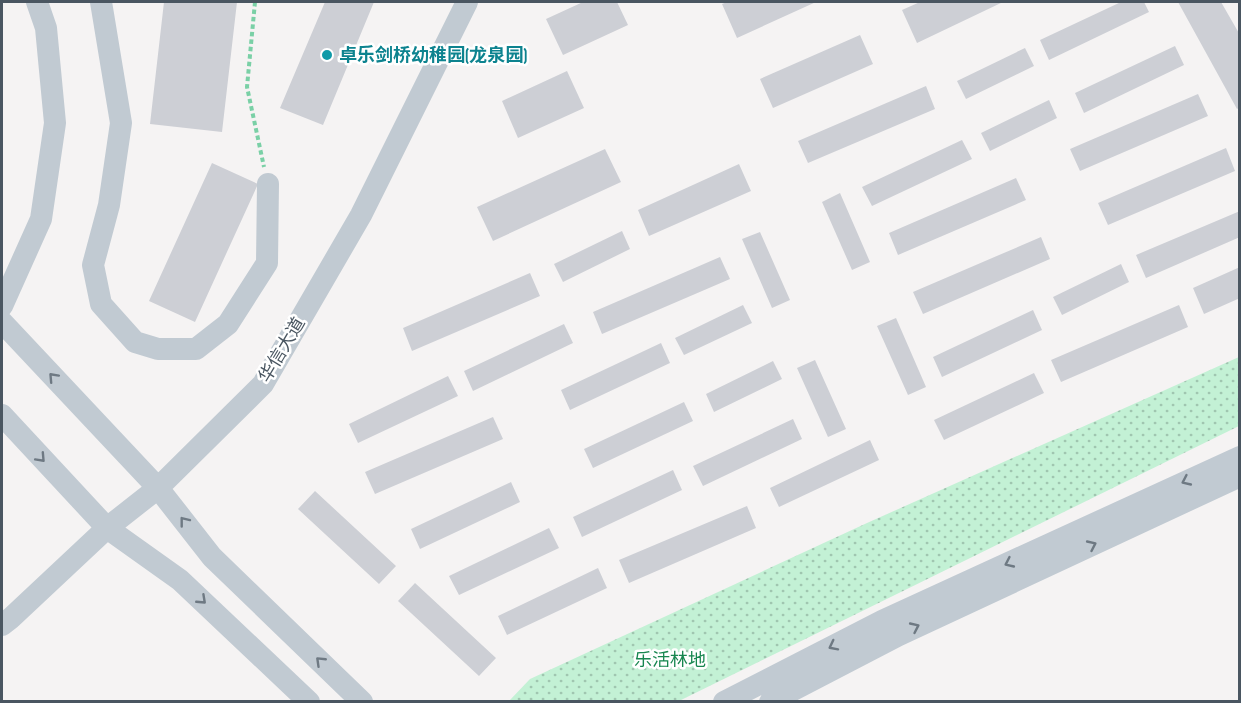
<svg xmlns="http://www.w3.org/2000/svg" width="1241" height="703" font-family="'Sofia Sans Condensed','Noto Sans SC',sans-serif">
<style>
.grass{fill:url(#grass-dots)}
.building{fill:#cdcfd5}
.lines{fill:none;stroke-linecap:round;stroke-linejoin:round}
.path{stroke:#7ad0a6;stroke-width:4;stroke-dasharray:4.5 3;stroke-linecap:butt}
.minor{stroke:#c1cad2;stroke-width:22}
.oneway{stroke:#6e7983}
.culture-dot{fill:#0f9aa8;stroke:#fff;stroke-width:2}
.labels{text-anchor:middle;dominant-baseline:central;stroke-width:5;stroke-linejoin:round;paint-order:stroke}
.culture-label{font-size:18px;font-weight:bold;fill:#0d838f;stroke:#fff;text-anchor:start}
.street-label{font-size:18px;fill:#4a5661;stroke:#fff}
.park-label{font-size:18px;fill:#17864f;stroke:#fff}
</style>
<defs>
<pattern id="grass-dots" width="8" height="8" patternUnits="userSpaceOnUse" patternTransform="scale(1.5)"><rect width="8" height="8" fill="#c3f1d5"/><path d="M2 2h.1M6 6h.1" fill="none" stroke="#a0c6b0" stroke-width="1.8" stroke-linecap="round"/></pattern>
</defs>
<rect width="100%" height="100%" fill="#f5f3f3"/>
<path class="grass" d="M1239,357V426L679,701H509L530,679L867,523Z"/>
<path class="building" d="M164,2H237L222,132L150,124Z
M325,2H374L323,125L280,108Z
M583,2H617L628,25L563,55L546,19Z
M727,2H816L737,38L722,4Z
M920,2H1003L917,43L902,10Z
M1121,2H1144L1149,12L1049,60L1040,40Z
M1178,2H1221L1240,35V107L1237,109Z
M860,35L873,64L773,108L760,79Z
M1175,46L1184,65L1084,113L1075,93Z
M1025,48L1034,66L966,99L957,81Z
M567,71L584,108L518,138L502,101Z
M926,86L935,109L808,163L798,141Z
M1198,94L1208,116L1080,171L1070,149Z
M1049,100L1057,118L990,151L981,133Z
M962,140L972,159L872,206L862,187Z
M1226,148L1235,171L1108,225L1098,203Z
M605,149L621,182L493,241L477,207Z
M212,163L258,184L195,322L149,301Z
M739,164L751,191L649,236L638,210Z
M1016,178L1026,200L898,255L889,233Z
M840,193L870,262L852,270L822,202Z
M1240,211V237L1146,278L1136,255Z
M622,231L630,249L563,282L554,264Z
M760,232L790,300L772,308L742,239Z
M1041,237L1050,259L923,314L913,292Z
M720,257L730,279L602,334L593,312Z
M1121,264L1129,282L1062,315L1053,297Z
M1240,267V298L1204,314L1193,288Z
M530,273L540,296L412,351L403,328Z
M743,305L752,323L684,355L675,338Z
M1179,305L1188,327L1061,382L1051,360Z
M1033,310L1042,330L942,377L933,357Z
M896,318L926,387L908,395L877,326Z
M564,324L573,343L473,391L464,371Z
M661,343L670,363L570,410L561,390Z
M815,360L846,429L828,437L797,368Z
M773,361L782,379L714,412L706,394Z
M1034,373L1044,393L944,440L934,420Z
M448,376L458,396L358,443L349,424Z
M684,402L693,421L593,468L584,449Z
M493,417L503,439L375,494L365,472Z
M793,419L802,439L703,486L693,466Z
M870,440L879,460L779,507L770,488Z
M673,470L682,490L582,537L573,517Z
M511,482L520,502L420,549L411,529Z
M315,491L396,566L379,584L298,509Z
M747,506L756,528L629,583L619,560Z
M549,528L559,548L459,595L449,576Z
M598,568L607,588L507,635L498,616Z
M415,583L496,658L479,676L398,601Z"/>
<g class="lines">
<path class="path" d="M255,2L247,87L264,167"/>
<path class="minor" d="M101,2L121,123L109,205L93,265L101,304L135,342L158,349H196L228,324L267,263L268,184
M2,306L41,219L55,123L46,28L37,2
M2,322L158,488L212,557L362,702
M2,415L107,528L180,580L309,702
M2,625L11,618L107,528L158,488L263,384L361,215L467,2
M724,702L882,621L1240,457
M770,702L899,635L1240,476"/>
</g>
<defs><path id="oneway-chevron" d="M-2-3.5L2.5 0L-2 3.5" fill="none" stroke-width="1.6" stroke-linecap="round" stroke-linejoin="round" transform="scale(1.5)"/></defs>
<g class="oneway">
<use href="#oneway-chevron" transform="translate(53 377) rotate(-133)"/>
<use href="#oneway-chevron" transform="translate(41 458) rotate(47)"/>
<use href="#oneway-chevron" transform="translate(1186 481) rotate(155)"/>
<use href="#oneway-chevron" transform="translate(184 521) rotate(-128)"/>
<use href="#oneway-chevron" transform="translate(1092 545) rotate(-25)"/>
<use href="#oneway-chevron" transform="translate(1009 563) rotate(155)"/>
<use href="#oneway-chevron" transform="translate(202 600) rotate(43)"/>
<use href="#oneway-chevron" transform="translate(915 627) rotate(-25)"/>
<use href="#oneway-chevron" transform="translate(833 646) rotate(153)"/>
<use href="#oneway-chevron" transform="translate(320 661) rotate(-136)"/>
</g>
<circle class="culture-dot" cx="327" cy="55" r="6"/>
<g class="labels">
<g class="culture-label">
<text x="339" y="55">卓乐剑桥幼稚园(龙泉园)</text>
</g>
<g class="street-label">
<text transform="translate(282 350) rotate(-59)">华信大道</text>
</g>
<g class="park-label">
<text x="670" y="660">乐活林地</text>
</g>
</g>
<rect width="1241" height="703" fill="none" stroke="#4a5661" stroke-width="6"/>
</svg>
